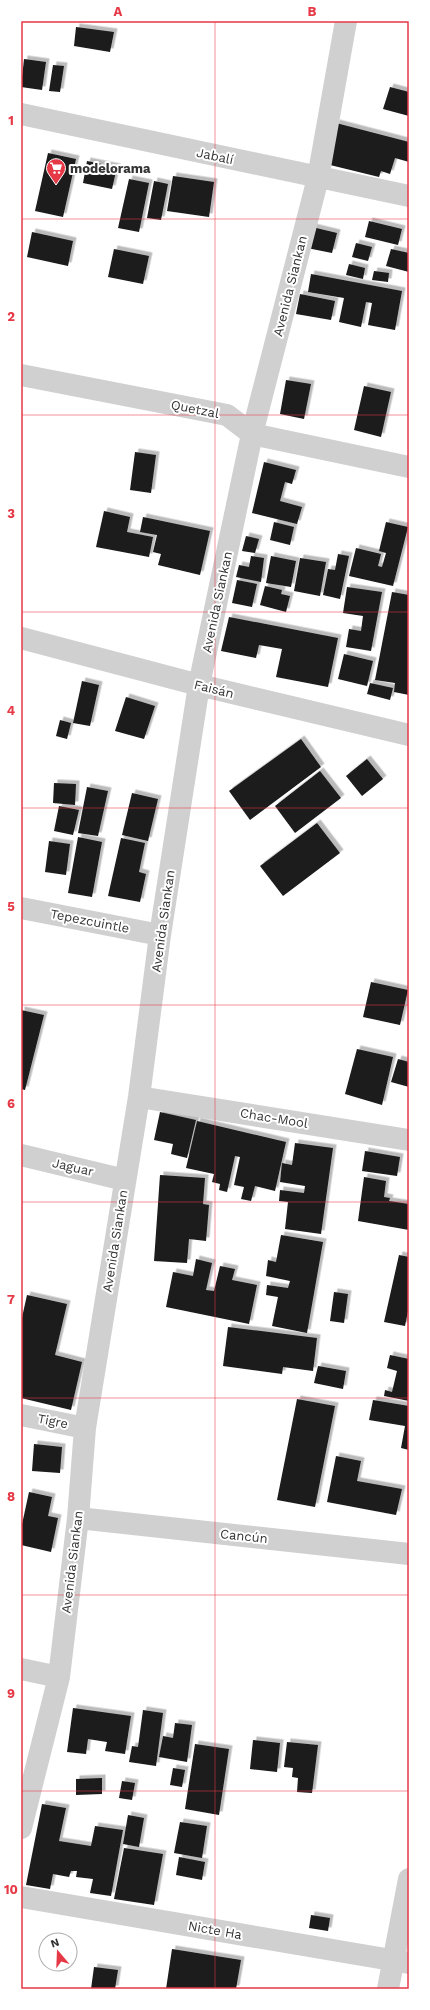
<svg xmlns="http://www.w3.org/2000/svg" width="430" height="2010" font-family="'Work Sans',sans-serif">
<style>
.building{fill:#1a1a1a;filter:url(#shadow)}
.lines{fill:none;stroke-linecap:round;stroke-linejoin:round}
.street{stroke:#d0d0d0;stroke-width:22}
.grid{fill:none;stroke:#e63946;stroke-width:1;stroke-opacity:0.55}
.labels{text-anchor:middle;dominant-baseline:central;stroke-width:4;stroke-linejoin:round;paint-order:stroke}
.street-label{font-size:13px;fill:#333;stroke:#fff}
.poi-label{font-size:13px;font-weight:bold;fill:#333;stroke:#fff;text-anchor:start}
.neatline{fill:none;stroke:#e63946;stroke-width:1.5}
.grid-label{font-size:13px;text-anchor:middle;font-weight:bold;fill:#e63946}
</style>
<defs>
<filter id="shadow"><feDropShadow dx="3.5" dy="-3.5" stdDeviation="0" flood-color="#0004"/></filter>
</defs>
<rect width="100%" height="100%" fill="#fff"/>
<path class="building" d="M76,27L114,32L110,52L74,46Z
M24,59L46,62L42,90L21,87Z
M53,65L64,66L60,92L49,91Z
M390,87L409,92V116L383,109Z
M336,123L409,142V162L395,158L390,174L381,171L379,177L326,164Z
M48,153L76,159L63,217L35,211Z
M87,161L117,167L112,189L83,183Z
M173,176L214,182L209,217L167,211Z
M129,179L149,183L139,232L118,228Z
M154,181L168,184L161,220L147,218Z
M369,221L402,229L398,245L365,237Z
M312,227L337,233L332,253L307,248Z
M32,232L73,241L68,266L27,257Z
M356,243L372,247L368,261L352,257Z
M114,249L149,256L143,284L108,277Z
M391,249L409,253V272L386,266Z
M349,264L365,268L363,279L346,275Z
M374,271L389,273L388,282L372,280Z
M311,274L402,291L395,330L368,325L372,303L366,302L361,327L339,322L344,298L308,292Z
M300,294L335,301L331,320L296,314Z
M286,380L311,384L304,419L280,414Z
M364,386L391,392L381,437L354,430Z
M135,452L156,455L151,493L130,490Z
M264,462L296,470L292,484L285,482L280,501L302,507L297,524L252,513Z
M104,511L130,517L127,532L153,537L149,557L96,547Z
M143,517L210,531L200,575L158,565L161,554L153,552L157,535L140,532Z
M274,522L294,527L290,545L270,540Z
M386,522L408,527L393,586L349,576L356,548L381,554L378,566L382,567L386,553L379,551Z
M246,536L259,539L255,553L242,551Z
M338,554L349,556L340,599L323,595L328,569L335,570Z
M251,556L264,558L261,582L236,577L239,565L249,567Z
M271,556L296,561L291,587L266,583Z
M300,558L326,562L320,596L294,591Z
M237,580L257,584L252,607L232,603Z
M265,586L282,590L281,594L290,596L286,612L260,605Z
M347,587L382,592L371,651L346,647L349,629L361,631L363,616L343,613Z
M392,592L409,595V695L394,692L395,683L375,680Z
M229,617L338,638L328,687L276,677L282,649L259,645L256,658L221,651Z
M344,654L373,661L367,686L338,679Z
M82,681L99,685L90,726L73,723Z
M370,683L393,688L390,700L367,694Z
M126,697L155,706L144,739L115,731Z
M60,720L71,723L67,739L56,736Z
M301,739L321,767L250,820L229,791Z
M367,759L383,779L362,796L346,776Z
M320,771L341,798L295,833L275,806Z
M54,783L76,784L75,805L53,803Z
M87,787L108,791L98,836L78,833Z
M132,793L158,799L148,841L122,835Z
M59,806L79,810L73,835L54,831Z
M317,823L340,853L283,896L260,866Z
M78,837L102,842L92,897L68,893Z
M121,838L145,843L139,872L146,874L140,902L108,896Z
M49,841L70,844L66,875L45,872Z
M371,982L408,990L400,1025L363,1017Z
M21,1010L44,1015L25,1090L21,1089Z
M357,1049L393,1057L382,1105L345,1094Z
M398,1059L409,1062V1087L391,1082Z
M160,1112L196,1120L187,1158L171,1154L173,1144L154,1140Z
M197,1121L286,1142L275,1191L255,1186L251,1201L241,1199L244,1187L234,1185L240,1157L235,1156L227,1192L219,1190L220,1184L212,1182L214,1174L186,1168Z
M295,1143L333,1148L321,1234L285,1229L288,1202L279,1201L280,1190L304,1193L305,1186L280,1182L282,1163L292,1165Z
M365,1151L400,1157L397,1176L362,1171Z
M160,1175L205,1178L203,1204L209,1205L206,1241L189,1239L187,1263L154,1261Z
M364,1177L386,1181L384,1197L390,1198L389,1201L409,1204V1230L358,1221Z
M281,1235L323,1242L307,1333L272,1326L278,1297L266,1295L267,1285L288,1288L290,1281L266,1276L268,1260L276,1262Z
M399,1255L409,1257V1306L405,1326L384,1322Z
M196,1259L212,1263L206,1290L214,1291L220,1266L235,1269L232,1280L257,1285L249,1324L166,1307L173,1272L193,1276Z
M334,1292L348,1294L344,1323L330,1321Z
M27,1295L67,1304L55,1355L82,1362L71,1410L21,1398V1322Z
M228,1327L317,1338L313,1371L283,1367L282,1374L223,1366Z
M390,1355L409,1359V1401L384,1396L385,1390L392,1392L397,1371L387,1368Z
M318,1366L346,1371L343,1389L314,1383Z
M297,1399L335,1406L315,1507L277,1500Z
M373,1400L409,1406V1450L401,1448L405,1426L369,1420Z
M34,1444L62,1447L60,1473L32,1471Z
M336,1456L361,1461L357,1481L402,1489L396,1515L327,1502Z
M29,1492L52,1497L48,1516L58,1518L51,1552L21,1545V1529Z
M73,1708L131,1716L125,1754L105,1751L107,1742L88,1739L86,1754L67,1752Z
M143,1710L163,1713L156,1766L129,1762L132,1746L138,1747Z
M175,1723L192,1725L187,1762L159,1757L163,1736L173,1738Z
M253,1740L280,1743L277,1772L250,1769Z
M287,1742L318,1745L312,1793L297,1792L298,1778L292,1777L293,1768L284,1767Z
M195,1744L229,1749L219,1815L185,1809Z
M173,1768L185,1770L182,1787L170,1785Z
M102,1778V1794L76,1795V1779Z
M122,1781L135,1783L132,1800L119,1798Z
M42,1804L66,1808L59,1841L91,1846L95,1826L123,1830L111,1896L90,1893L93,1879L76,1877L77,1871H71L69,1877L53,1874L50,1889L26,1885Z
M128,1815L144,1818L139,1847L123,1844Z
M180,1822L207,1826L202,1858L174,1853Z
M124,1848L163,1854L154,1905L114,1899Z
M179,1857L205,1862L202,1880L176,1875Z
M311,1915L330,1918L328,1931L309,1928Z
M172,1949L241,1960L236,1989H166Z
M94,1967L118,1970L115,1989H91Z"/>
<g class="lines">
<path class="street" d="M21,114L409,196
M21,375L227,415L252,434L409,467
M21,638L199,685L409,735
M21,908L160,935
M139,1097L409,1140
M21,1155L125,1180
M21,1415L85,1428
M78,1518L409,1554
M21,1669L59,1677
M21,1828L59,1677L78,1518L85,1428L139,1097L160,935L199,685L252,434L318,178L346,21
M21,1897L409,1963
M388,1989L409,1879"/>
</g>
<path class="grid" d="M215,21V1989M21,219H409M21,415H409M21,612H409M21,808H409M21,1005H409M21,1202H409M21,1398H409M21,1595H409M21,1791H409"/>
<defs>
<symbol id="supermarket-pin" viewBox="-11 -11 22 30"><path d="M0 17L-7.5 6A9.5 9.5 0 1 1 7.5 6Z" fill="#e63946" stroke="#fff"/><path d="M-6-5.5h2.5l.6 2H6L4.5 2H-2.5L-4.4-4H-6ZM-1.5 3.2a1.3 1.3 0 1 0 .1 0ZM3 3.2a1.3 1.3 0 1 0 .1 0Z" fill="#fff"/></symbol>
</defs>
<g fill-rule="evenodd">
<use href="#supermarket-pin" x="45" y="157" width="22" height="30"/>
</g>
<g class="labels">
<g class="street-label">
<text transform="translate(215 156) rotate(12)">Jabalí</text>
<text transform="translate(290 286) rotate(-76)">Avenida Siankan</text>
<text transform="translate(195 409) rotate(11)">Quetzal</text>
<text transform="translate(217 602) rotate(-78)">Avenida Siankan</text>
<text transform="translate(214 689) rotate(14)">Faisán</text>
<text transform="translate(90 921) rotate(11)">Tepezcuintle</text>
<text transform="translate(163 921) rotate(-82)">Avenida Siankan</text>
<text transform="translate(274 1118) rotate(9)">Chac-Mool</text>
<text transform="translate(73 1167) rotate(13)">Jaguar</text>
<text transform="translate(115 1241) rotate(-81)">Avenida Siankan</text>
<text transform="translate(53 1421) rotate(11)">Tigre</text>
<text transform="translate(244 1536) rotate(6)">Cancún</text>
<text transform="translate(72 1562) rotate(-83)">Avenida Siankan</text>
<text transform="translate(215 1930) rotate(10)">Nicte Ha</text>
</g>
<g class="poi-label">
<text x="70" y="168">modelorama</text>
</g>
</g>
<rect width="430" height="2010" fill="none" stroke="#ffffff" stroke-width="44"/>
<g transform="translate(58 1952) rotate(341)"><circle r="19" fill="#ffffff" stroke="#adadad"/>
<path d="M0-3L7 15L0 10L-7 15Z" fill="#e63946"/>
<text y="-6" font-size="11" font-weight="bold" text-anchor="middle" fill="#333333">N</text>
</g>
<rect x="22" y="22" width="386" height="1966" class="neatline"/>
<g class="grid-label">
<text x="118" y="16">A</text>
<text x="312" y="16">B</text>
<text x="11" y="125">1</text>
<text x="11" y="321">2</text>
<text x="11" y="518">3</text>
<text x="11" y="715">4</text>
<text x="11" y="911">5</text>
<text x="11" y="1108">6</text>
<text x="11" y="1304">7</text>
<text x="11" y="1501">8</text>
<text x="11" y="1698">9</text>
<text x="11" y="1894">10</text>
</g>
</svg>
